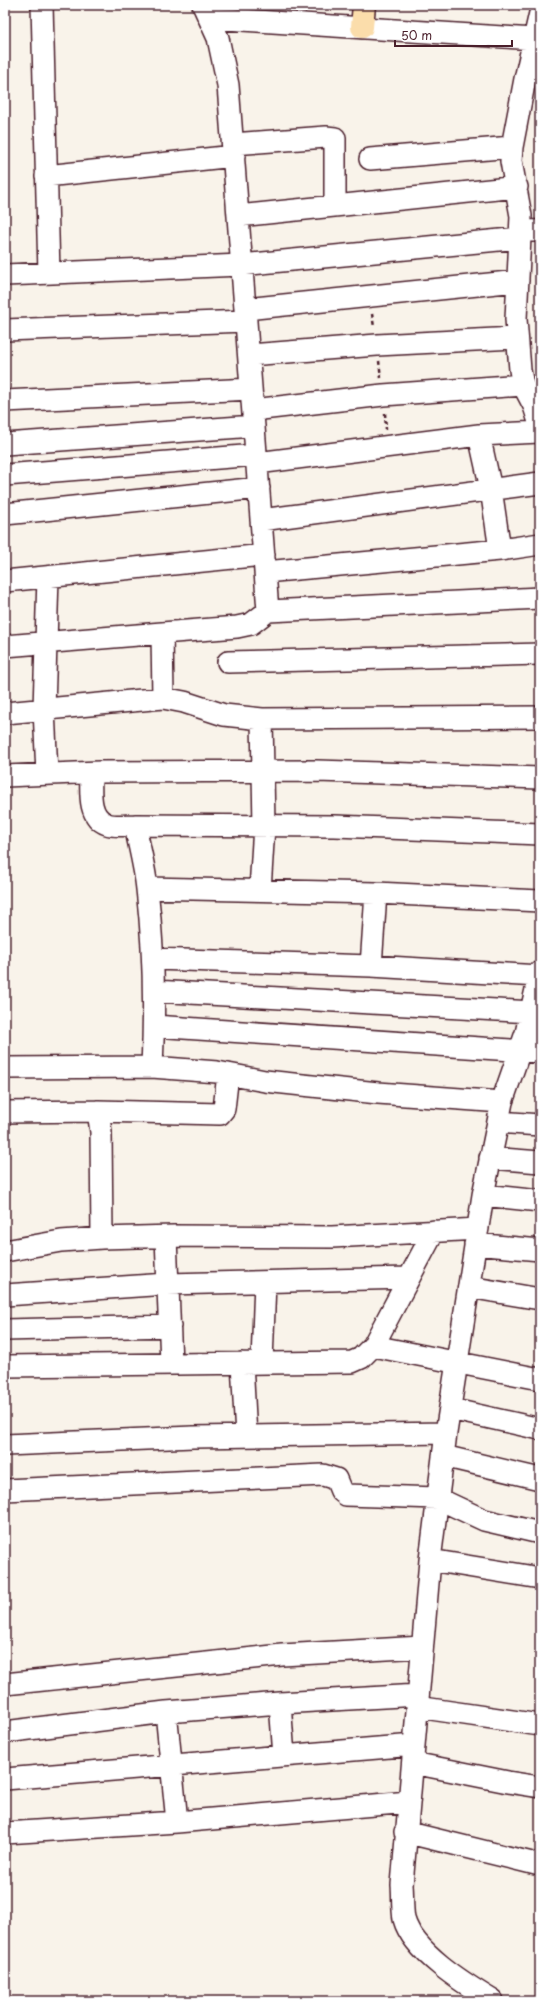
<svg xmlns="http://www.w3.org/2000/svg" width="545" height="2006" font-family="'Playpen Sans',sans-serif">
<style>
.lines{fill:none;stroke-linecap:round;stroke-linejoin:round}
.minor-casing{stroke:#4a1f2b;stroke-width:24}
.major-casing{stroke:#4a1f2b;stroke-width:25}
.path{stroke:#4a1f2b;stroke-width:2.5;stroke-dasharray:4 3;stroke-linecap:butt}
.minor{stroke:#fff;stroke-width:21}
.major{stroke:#fbddab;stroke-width:22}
</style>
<rect width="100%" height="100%" fill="#f9f3ea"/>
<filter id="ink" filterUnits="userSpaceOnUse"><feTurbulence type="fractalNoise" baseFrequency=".025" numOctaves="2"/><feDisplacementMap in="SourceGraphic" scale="8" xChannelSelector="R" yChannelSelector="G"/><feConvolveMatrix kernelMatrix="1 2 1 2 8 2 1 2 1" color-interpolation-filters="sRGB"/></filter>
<g filter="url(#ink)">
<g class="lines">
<defs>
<path id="minor" d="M42,5L49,273
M203,5L218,38L228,85L268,611
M540,13L525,79L512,147L511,161L521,216L516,319L520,370L523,385L534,406L540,425
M210,18L534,39
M233,144L326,137L335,138V206
M370,159L512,147
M46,176L234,156
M238,216L517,187
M521,230L540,231
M5,275L241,265L520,238
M245,309L518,281
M5,330L246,321
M249,355L377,345L516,338
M5,401L251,389
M253,410L383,395L523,385
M479,435L491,489L500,550
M5,444L254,426
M257,463L479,435L540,432
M5,475L256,455
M5,514L259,488
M261,520L540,483
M265,572L500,550L540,544
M5,581L264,555
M162,633L237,627L251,624L268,611L540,598
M5,646L162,633L163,698
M228,662L540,654
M5,713L163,698L184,702L224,715L262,719L540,717
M91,773C91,789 87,817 107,824C115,827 126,825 135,825C139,846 145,868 147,889C154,948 155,1007 152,1067
M47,774L44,709L48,577
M5,776L99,772L317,771L540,778
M135,825L335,826L540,834
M147,888L376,893L540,901
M260,890L264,826L262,719
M153,959L371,966L539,976
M371,966L376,893
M154,991L532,1012
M154,1026L540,1052
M5,1068L152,1067L217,1072L265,1081L378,1093L502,1102
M5,1112L98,1111
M498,1122L540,1125
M490,1158L540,1162
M483,1195L540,1201
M166,1237L171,1363
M102,1238L101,1132L98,1111L220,1114L224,1109L228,1074
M475,1244L540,1250
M5,1251L61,1241L102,1238L174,1236L332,1237L478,1229
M469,1287L540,1299
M5,1295L167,1284L408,1278
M5,1330L170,1326
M373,1346L540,1379
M262,1362L265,1282
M242,1363L246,1436
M5,1366L352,1362L361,1358L373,1346L434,1231
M450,1409L540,1429
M5,1445L193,1437L446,1433
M443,1456L540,1479
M5,1490L323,1475L336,1479L341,1491L346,1495L437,1498L484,1520L540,1533
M430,1560L540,1578
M5,1684L282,1655L422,1647
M280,1703L284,1756
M417,1707L540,1725
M166,1712L177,1822
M5,1732L166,1712L280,1703L418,1695
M413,1763L508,1782L540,1787
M5,1779L414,1745
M405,1832L540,1865
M5,1833L177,1822L409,1802
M493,2001C465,1984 413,1952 404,1919C402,1908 403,1895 402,1885L430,1560L446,1433L483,1195L502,1102L526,1033L540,972"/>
<path id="major" d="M362,27L364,5"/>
</defs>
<use href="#minor" class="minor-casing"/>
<use href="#major" class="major-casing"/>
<path class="path" d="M372,314L374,327
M379,361L381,378
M385,413L386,430"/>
<use href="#minor" class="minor"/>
<use href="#major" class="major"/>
</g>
</g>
<rect width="545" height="2006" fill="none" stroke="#fff" stroke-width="20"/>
<rect x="10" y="10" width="525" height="1986" fill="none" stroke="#4a1f2b" stroke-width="1.5" filter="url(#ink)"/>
<path d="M395 40v6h117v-6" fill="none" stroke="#4a1f2b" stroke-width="2"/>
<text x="401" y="40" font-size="12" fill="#4a1f2b" stroke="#ffffff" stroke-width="3" paint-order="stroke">50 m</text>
</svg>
